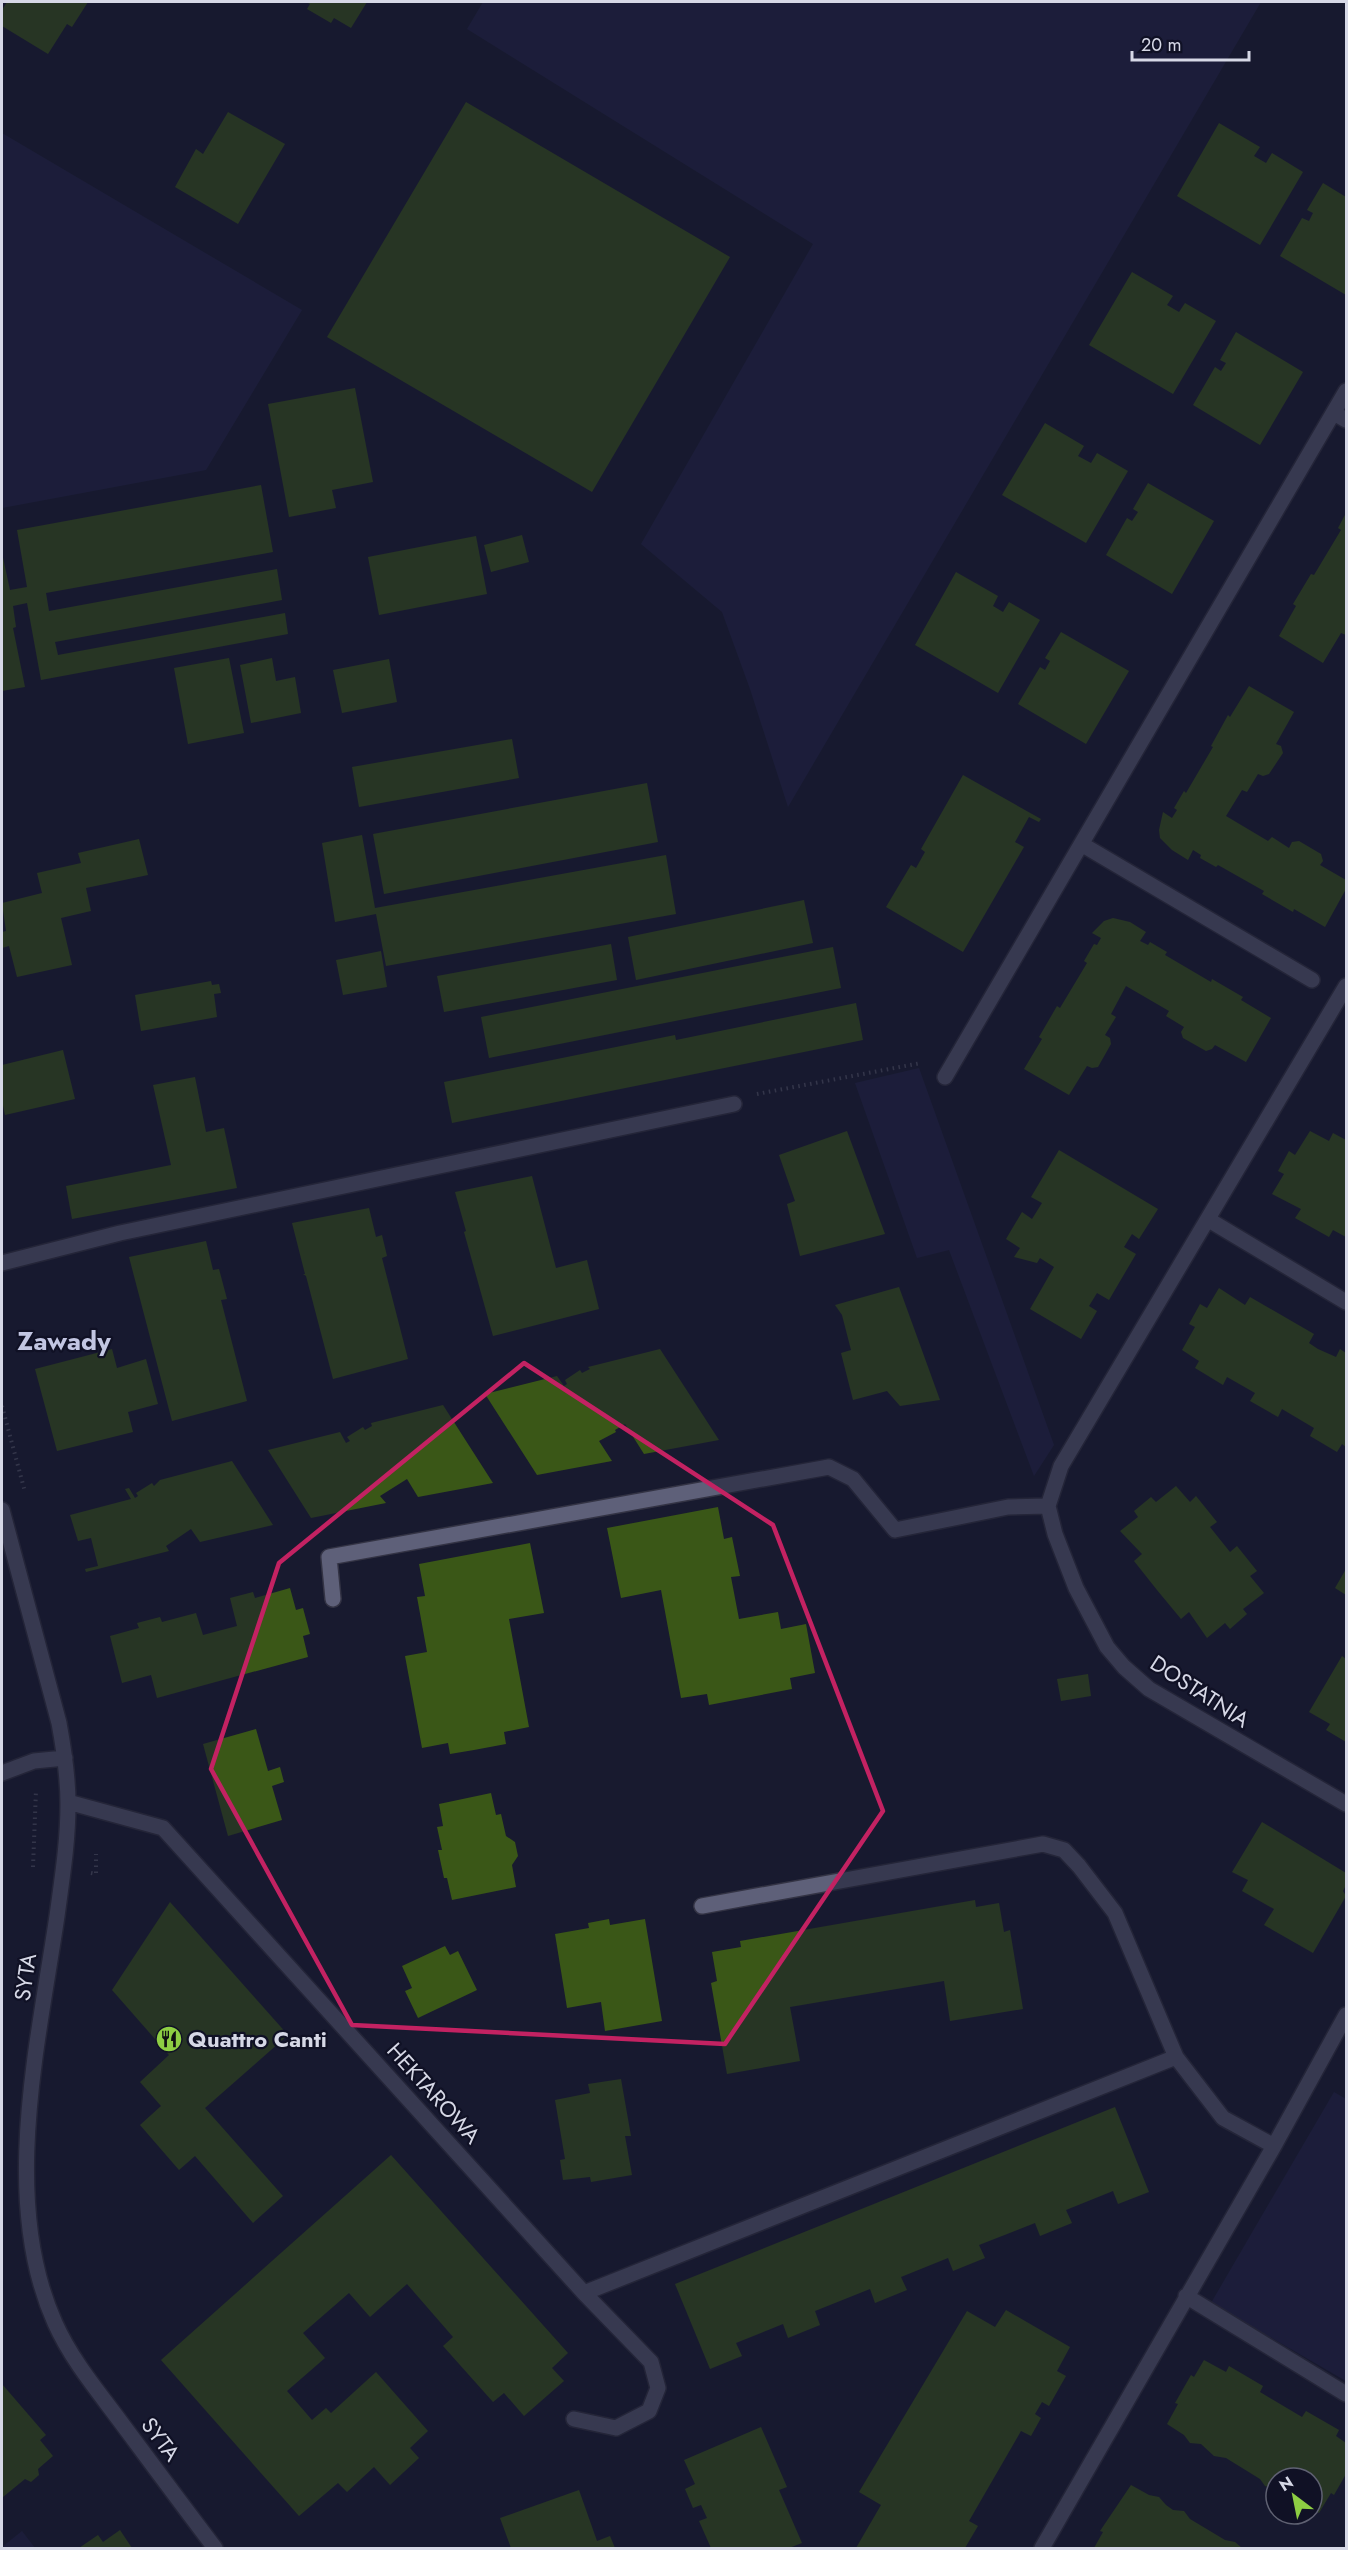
<svg xmlns="http://www.w3.org/2000/svg" width="1348" height="2550" font-family="Jost,sans-serif">
<style>
.green{fill:#222348}
.building{fill:#3a5717}
.lines{fill:none;stroke-linecap:round;stroke-linejoin:round}
.minor-casing{stroke:#334;stroke-width:18}
.path{stroke:#56586b;stroke-width:4;stroke-dasharray:1.5 4.5;stroke-linecap:butt}
.minor{stroke:#5e6079;stroke-width:15}
.marked{fill:none;stroke:#c32262;stroke-width:4.5;stroke-linejoin:round}
.labels{text-anchor:middle;dominant-baseline:central;stroke-width:4.5;stroke-linejoin:round;paint-order:stroke}
.street-label{font-size:22px;fill:#d6d8e6;stroke:#101125}
.poi-label{font-size:22px;font-weight:bold;fill:#d6d8e6;stroke:#101125;text-anchor:start}
.quarter-label{font-size:26px;font-weight:bold;fill:#c2c6e2;stroke:#101125}
</style>
<rect width="100%" height="100%" fill="#181a2f"/>
<path class="green" d="M483,2H1261L788,807L750,689L722,612L641,544L813,244L467,29Z
M2,133L302,310L206,470L2,508Z
M919,1068L1054,1445L1034,1476L949,1250L917,1258L855,1083Z
M1334,2092L1346,2099V2381L1211,2303Z
M22,2531L35,2548H2V2547Z"/>
<path class="building" d="M7,2H88L72,27L67,24L48,54L2,26V10Z
M306,2H367L351,28L334,18L331,23L307,9L310,4Z
M466,102L730,257L592,492L327,337Z
M228,112L285,144L238,224L175,187L196,149L203,154Z
M1219,123L1260,147L1254,156L1266,163L1272,153L1303,172L1260,245L1177,196Z
M1323,183L1346,197V295L1280,256L1302,218L1309,221L1313,213L1307,210Z
M1132,272L1173,296L1167,305L1179,312L1185,303L1216,321L1173,394L1089,345Z
M1236,332L1303,372L1260,445L1193,405L1215,367L1221,371L1226,363L1220,360Z
M355,388L373,482L332,490L336,508L289,517L268,404Z
M1045,423L1084,446L1078,456L1091,463L1097,453L1128,471L1086,543L1002,495Z
M1148,483L1214,521L1172,594L1106,555L1127,518L1132,521L1138,512L1133,509Z
M261,485L273,552L46,593L49,611L277,569L282,600L55,642L58,655L285,613L288,634L41,680L27,603L13,606L16,627L13,628L25,687L2,691V553L10,590L27,587L17,530Z
M1346,513V635L1341,633L1323,663L1279,636L1296,606L1293,604L1311,574L1314,575L1341,530L1338,528Z
M522,535L529,562L491,572L484,545Z
M476,536L487,594L379,615L368,557Z
M956,572L998,596L993,606L1003,612L1009,602L1040,620L998,693L915,645Z
M1061,632L1129,671L1086,744L1018,704L1040,667L1045,670L1050,661L1045,658Z
M229,658L244,733L188,744L174,668Z
M272,658L276,681L295,677L301,713L251,723L240,665Z
M389,659L397,702L342,713L333,670Z
M1249,686L1294,712L1276,744L1281,746L1283,753L1269,774L1263,776L1258,774L1247,792L1242,790L1226,816L1268,841L1272,837L1289,848L1292,842L1299,841L1321,854L1323,861L1320,865L1346,880V889L1325,927L1294,909L1293,912L1262,894L1264,891L1218,865L1216,867L1200,858L1201,855L1193,850L1188,860L1172,850L1160,838L1159,830L1163,812L1172,818L1177,810L1174,808L1184,791L1186,793L1213,747L1211,746L1228,715L1230,717Z
M512,739L519,778L359,807L352,767Z
M963,775L1041,819L1039,822L1029,817L1015,842L1024,847L963,952L886,907L911,865L916,868L925,852L921,849Z
M647,783L658,842L384,894L373,834Z
M362,835L375,908L666,855L676,914L386,966L376,914L335,922L322,843Z
M139,839L148,875L86,888L91,911L61,918L72,965L17,977L9,946L2,948V932L6,931L2,903L42,893L37,873L81,863L78,853Z
M804,900L813,943L636,980L628,937Z
M1113,918L1130,922L1146,932L1140,941L1148,945L1150,942L1167,952L1165,955L1211,982L1212,979L1243,997L1241,1000L1271,1018L1246,1062L1215,1045L1212,1049L1206,1051L1183,1038L1181,1032L1184,1027L1166,1016L1169,1011L1126,986L1111,1014L1116,1017L1105,1035L1110,1038L1111,1044L1098,1067L1092,1068L1087,1066L1069,1095L1024,1069L1042,1039L1039,1037L1057,1006L1060,1008L1087,963L1084,961L1094,944L1097,945L1101,938L1092,933L1104,921Z
M611,944L617,980L444,1012L437,976Z
M833,947L841,988L489,1058L481,1017Z
M381,951L387,987L343,995L336,960Z
M211,981L212,985L219,984L221,993L214,994L217,1017L141,1031L135,995Z
M856,1003L863,1040L452,1123L444,1082L675,1035L676,1040Z
M63,1050L75,1099L5,1115L2,1101V1065Z
M195,1077L206,1132L224,1128L237,1188L72,1219L66,1186L171,1165L153,1085Z
M847,1131L885,1234L800,1256L787,1204L795,1201L779,1155Z
M1310,1131L1329,1141L1333,1133L1346,1140V1237L1333,1230L1329,1237L1295,1218L1301,1209L1272,1194L1284,1174L1278,1171L1289,1151L1295,1155Z
M1059,1150L1158,1209L1139,1239L1132,1234L1124,1247L1136,1254L1109,1300L1097,1293L1089,1306L1097,1311L1081,1339L1030,1309L1054,1267L1040,1258L1037,1263L1014,1257L1020,1248L1006,1239L1022,1212L1032,1219L1042,1203L1031,1197Z
M532,1176L556,1268L587,1260L599,1309L493,1336L464,1232L466,1231L455,1192Z
M369,1208L376,1237L382,1235L387,1256L382,1258L408,1359L333,1379L306,1276L303,1274H305L292,1223Z
M206,1241L213,1270L219,1269L227,1299L221,1300L247,1401L172,1421L129,1257Z
M899,1287L940,1400L900,1406L887,1391L853,1400L841,1353L851,1350L842,1315L835,1305Z
M1219,1288L1245,1305L1250,1297L1314,1334L1309,1343L1318,1349L1336,1357L1340,1349L1346,1353V1447L1342,1444L1337,1452L1310,1436L1314,1428L1282,1409L1278,1417L1250,1401L1255,1393L1227,1377L1223,1385L1195,1368L1199,1361L1182,1350L1195,1327L1189,1324L1200,1304L1207,1308Z
M112,1349L117,1368L146,1359L158,1404L128,1412L133,1432L57,1451L35,1369Z
M660,1349L719,1440L644,1454L625,1424L615,1430L616,1432L599,1441L612,1461L537,1475L485,1394L557,1376L564,1386L567,1384L565,1380L580,1370L582,1373L590,1369L588,1367Z
M443,1405L493,1483L418,1497L407,1479L380,1496L386,1503L311,1518L268,1450L340,1432L346,1443L350,1441L347,1437L363,1427L365,1430L372,1426L371,1423Z
M232,1461L273,1525L200,1542L191,1529L166,1546L169,1551L86,1572L85,1569L98,1566L91,1538L78,1541L70,1515L131,1499L125,1489L129,1488L135,1498L138,1496L136,1493L152,1483L154,1486L160,1480Z
M1176,1486L1190,1502L1196,1496L1217,1522L1210,1527L1230,1552L1237,1546L1257,1571L1250,1576L1264,1593L1243,1609L1247,1614L1230,1629L1225,1623L1207,1638L1189,1612L1181,1619L1157,1590L1134,1561L1142,1554L1120,1531L1138,1517L1134,1511L1151,1497L1156,1502Z
M718,1507L724,1539L732,1537L740,1576L731,1577L739,1619L778,1612L781,1629L806,1624L815,1673L790,1678L792,1689L709,1705L707,1694L681,1698L661,1590L621,1598L607,1528Z
M530,1543L544,1613L509,1619L529,1727L504,1732L506,1744L474,1750L450,1754L448,1743L422,1748L405,1656L427,1652L417,1597L425,1596L419,1564Z
M1346,1569V1595L1335,1588Z
M290,1588L296,1610L303,1608L310,1634L303,1636L308,1657L157,1698L151,1675L122,1683L110,1636L139,1628L137,1623L160,1617L162,1622L196,1613L203,1635L237,1626L230,1598L253,1592L255,1598Z
M1342,1656L1346,1659V1742L1326,1730L1330,1724L1309,1712Z
M1088,1674L1091,1696L1061,1701L1057,1679Z
M256,1729L268,1771L280,1767L284,1782L272,1786L282,1820L228,1836L203,1744Z
M491,1793L496,1815L501,1814L506,1836L515,1842L518,1856L512,1865L516,1887L452,1900L447,1878H444L438,1850H442L437,1827L443,1826L439,1804Z
M1262,1822L1346,1873V1885L1343,1891L1346,1896L1313,1953L1264,1925L1274,1909L1242,1891L1248,1880L1232,1872Z
M975,1900L976,1907L999,1903L1004,1932L1010,1930L1023,2009L950,2021L944,1981L790,2007L800,2061L727,2074L711,1983L717,1981L712,1952L741,1947L740,1941Z
M170,1902L288,2035L205,2108L283,2196L253,2223L195,2156L179,2170L140,2125L161,2106L140,2082L169,2055L112,1990Z
M609,1919L610,1925L645,1919L662,2021L605,2031L601,2002L567,2008L555,1934L589,1928L588,1923Z
M445,1946L450,1955L458,1951L477,1990L418,2018L405,1991L412,1988L402,1966Z
M621,2079L631,2136H625L632,2175L591,2182L590,2177L563,2180L560,2160L565,2159L555,2100L590,2093L588,2084Z
M1115,2107L1149,2192L1118,2204L1113,2191L1066,2210L1072,2223L1040,2236L1035,2223L979,2245L985,2258L953,2271L948,2258L901,2277L907,2290L875,2303L870,2289L815,2311L820,2325L788,2338L783,2324L736,2343L742,2356L710,2369L675,2284Z
M391,2155L568,2353L552,2368L564,2381L524,2416L504,2393L493,2402L443,2346L453,2337L407,2284L370,2317L349,2293L303,2333L325,2358L287,2391L312,2420L326,2408L331,2413L376,2372L428,2431L410,2448L419,2458L390,2485L374,2467L347,2492L338,2483L299,2516L161,2360Z
M1006,2310L1070,2347L1057,2371L1066,2376L1049,2406L1042,2402L1035,2414L1041,2418L1031,2436L1021,2431L969,2521L978,2526L965,2548H856L881,2505L859,2492L967,2311L995,2327Z
M1204,2360L1226,2372L1229,2366L1263,2386L1260,2392L1302,2417L1306,2411L1339,2430L1336,2436L1346,2443V2474L1334,2495L1331,2493L1319,2513L1312,2509V2478H1276V2489L1270,2488L1265,2486L1260,2479L1226,2458L1214,2456L1201,2444L1190,2443L1184,2435L1167,2424L1178,2404L1175,2403L1191,2375L1194,2377Z
M2,2384L46,2435L40,2440L53,2456L38,2469L39,2475L31,2482L25,2479L3,2497Z
M761,2427L787,2487L779,2490L802,2543L789,2548H711L699,2521L707,2518L701,2505L693,2508L685,2489L695,2484L684,2460Z
M1131,2485L1149,2495L1159,2497L1166,2505L1173,2510L1184,2511L1190,2519L1225,2540L1235,2542L1242,2548H1094L1103,2532L1100,2531Z
M579,2490L597,2541L610,2536L615,2548H511L500,2518Z
M120,2530L132,2548H79L98,2535L103,2542Z"/>
<g class="lines">
<defs>
<path id="minor" d="M1334,413L1346,420
M1083,845L1312,980
M1346,986L1061,1466L1048,1506L1055,1534L1076,1588L1107,1647L1124,1667L1149,1689L1346,1804
M945,1077L1346,391
M1209,1220L1346,1302
M2,1263L120,1233L734,1104
M2,1510L59,1723C64,1750 68,1777 68,1804C68,1842 62,1879 57,1916C38,2044 0,2201 55,2323C71,2359 97,2390 120,2421C152,2464 183,2506 215,2548
M333,1599L329,1557L829,1467L853,1479L895,1530L1008,1507L1048,1506
M2,1773L34,1761L65,1758
M68,1802L163,1828L584,2293L651,2362L658,2388L649,2411L616,2428L574,2419
M702,1906L1043,1844L1064,1850L1079,1866L1115,1913L1176,2057L1223,2118L1274,2146
M584,2293L1176,2057
M1186,2296L1346,2394
M1042,2548L1274,2146L1346,2015"/>
</defs>
<use href="#minor" class="minor-casing"/>
<path class="path" d="M757,1094L921,1063
M2,1406L25,1492
M33,1867L36,1790
M91,1873L96,1874V1854"/>
<use href="#minor" class="minor"/>
</g>
<path d="M0 0H1348V2550H0ZM524,1363L773,1525L883,1811L725,2044L352,2025L211,1769L279,1563Z" fill="#181a2f" fill-opacity=".55" fill-rule="evenodd"/>
<path class="marked" d="M524,1363L773,1525L883,1811L725,2044L352,2025L211,1769L279,1563Z"/>
<defs>
<symbol id="restaurant-disc" viewBox="-11 -11 22 22"><circle r="9.5" fill="#8ece43" stroke="#101125"/><path d="M-5-6h1v4h1v-4h1v4h1v-4h1v5L-1.5 .5V6h-2V.5L-5-1ZM5-6V6H3V1.5H1.5Q1.5-4 5-6Z" fill="#111"/></symbol>
</defs>
<g fill-rule="evenodd">
<use href="#restaurant-disc" x="154" y="2024" width="30" height="30"/>
</g>
<g class="labels">
<g class="street-label">
<text transform="translate(1200 1691) rotate(33)">DOSTATNIA</text>
<text transform="translate(25 1977) rotate(-82)">SYTA</text>
<text transform="translate(434 2093) rotate(48)">HEKTAROWA</text>
<text transform="translate(161 2439) rotate(53)">SYTA</text>
</g>
<g class="poi-label">
<text x="188" y="2039">Quattro Canti</text>
</g>
<g class="quarter-label">
<text x="64" y="1341">Zawady</text>
</g>
</g>
<rect width="1348" height="2550" fill="none" stroke="#d6d8e6" stroke-width="6"/>
<g transform="translate(1294 2496) rotate(328)"><circle r="28" fill="#101125" stroke="#5f6172" stroke-width="1.5"/>
<path d="M0-4.5L10 22L0 15L-10 22Z" fill="#8ece43"/>
<text y="-9" font-size="16" font-weight="bold" text-anchor="middle" fill="#d6d8e6">N</text>
</g>
<path d="M1132 51v9h117v-9" fill="none" stroke="#d6d8e6" stroke-width="3"/>
<text x="1141" y="51" font-size="18" fill="#d6d8e6" stroke="#101125" stroke-width="4.5" paint-order="stroke">20 m</text>
</svg>
